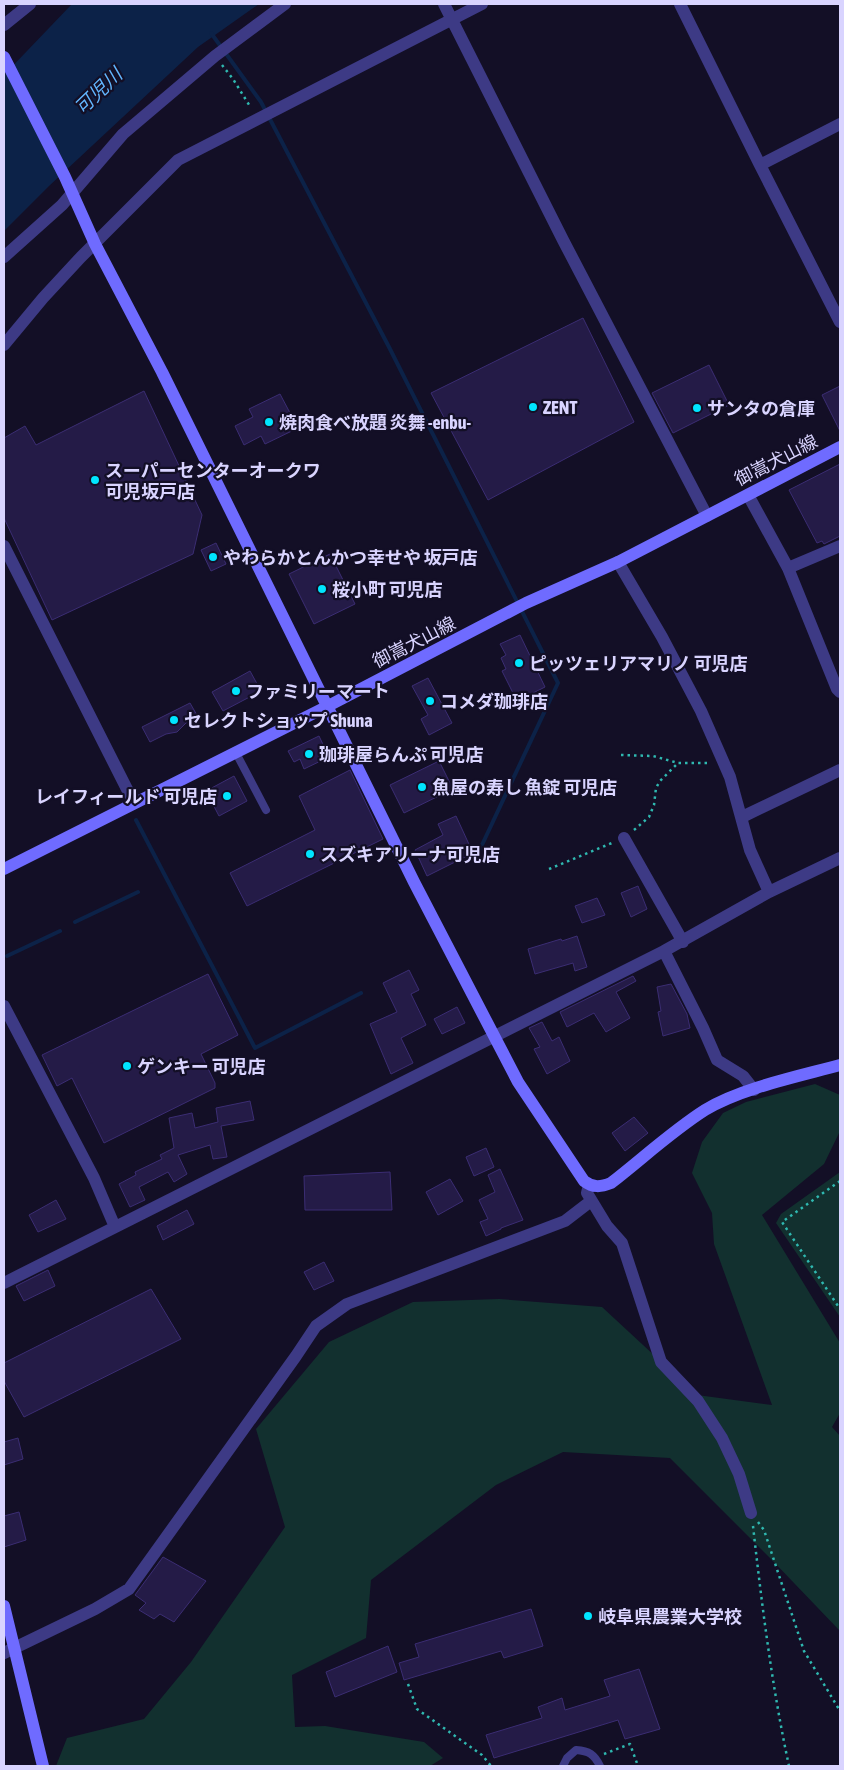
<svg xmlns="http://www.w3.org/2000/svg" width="844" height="1770" font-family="'Asap Condensed','Noto Sans JP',sans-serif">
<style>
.green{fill:#12302f}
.water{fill:#0c2248}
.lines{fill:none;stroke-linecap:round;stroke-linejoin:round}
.stream{stroke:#0c2248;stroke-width:4}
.building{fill:#241b47;stroke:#3b2d73}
.path{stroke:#2fb8b0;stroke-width:2.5;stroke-dasharray:2.5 4;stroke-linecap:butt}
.lane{stroke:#3d3a85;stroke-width:8}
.street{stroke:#3d3a85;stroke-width:12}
.secondary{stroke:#6f6bff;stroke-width:12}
.poi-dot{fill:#00e5ff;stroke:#130f26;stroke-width:2}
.labels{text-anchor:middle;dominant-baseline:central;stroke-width:4.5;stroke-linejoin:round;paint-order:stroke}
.poi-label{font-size:18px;font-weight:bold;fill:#d9d4ff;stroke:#130f26;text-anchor:start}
.street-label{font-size:18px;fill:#d9d4ff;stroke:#130f26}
.water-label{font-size:19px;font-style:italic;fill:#62b6ff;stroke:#130f26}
</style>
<rect width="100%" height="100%" fill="#130f26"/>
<path class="green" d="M815,1084L840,1095V1131L824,1164L762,1215L840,1343V1413L832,1427L840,1436V1631L771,1559L670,1458L563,1452L496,1485L371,1580L366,1638L292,1675L295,1727L325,1726L424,1742L443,1758L430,1766H56L67,1738L144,1719L191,1662L285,1527L256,1429L329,1342L413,1302L499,1299L602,1307L697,1395L772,1405L714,1244L712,1213L692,1173L702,1142L723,1113L746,1102Z
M840,1172V1317L776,1223L781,1214Z"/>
<path class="water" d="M72,4H259L198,47L49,186L4,231V75Z"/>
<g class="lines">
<path class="stream" d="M211,33L261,102L390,349L558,683L474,862
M136,820L255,1048L361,993
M75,922L138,892
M7,956L60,931"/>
</g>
<path class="building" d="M583,318L634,422L488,500L431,393Z
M709,365L729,405L673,433L652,393Z
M840,386V431L822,395Z
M144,391L202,515L193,554L52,620L4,518V438L25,426L36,445Z
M280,394L298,428L265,444L261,436L244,445L235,426L253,417L249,409Z
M840,464V536L824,544L822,541L817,543L789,490Z
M216,543L226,564L211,571L201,550Z
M330,554L355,604L314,624L289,574Z
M520,635L545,687L517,701L502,671L506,669L501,658L506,655L500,644Z
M250,671L261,691L223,711L212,692Z
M428,678L452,723L429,735L421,719L428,715L412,686Z
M190,703L198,717L186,723L177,732L166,734L150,742L142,727Z
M319,736L329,757L304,769L300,759L294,762L288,751Z
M439,761L453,789L404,813L390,785Z
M350,770L383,839L247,906L230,873L315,830L299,796Z
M234,776L247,801L219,816L206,791Z
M456,816L473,853L427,876L415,850L443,835L438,824Z
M638,886L647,909L631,917L621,893Z
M597,898L605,915L582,923L575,906Z
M577,936L587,967L575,971L573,963L535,974L528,949L561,939L562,941Z
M409,970L419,990L411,994L426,1025L401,1038L413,1063L391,1074L370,1024L397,1012L383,983Z
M208,974L238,1035L201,1054L215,1083V1088L104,1143L72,1078L57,1086L42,1055Z
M633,976L636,981L616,992L630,1018L606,1032L594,1013L567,1027L560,1012Z
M671,984L687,1014L690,1028L663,1036L658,1012L661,1011L657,987Z
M457,1007L465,1023L442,1034L434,1019Z
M542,1022L552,1041L559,1037L570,1061L547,1074L534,1049L540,1047L529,1028Z
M250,1101L254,1120L221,1126L227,1157L213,1159L210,1145L178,1155L187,1174L174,1182L168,1172L139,1187L145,1200L130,1207L119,1184L136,1175L135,1172L162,1159L160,1155L174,1148L169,1118L192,1113L195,1128L218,1122L216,1108Z
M634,1117L648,1133L625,1151L612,1133Z
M486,1148L494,1167L474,1176L466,1157Z
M500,1169L523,1220L501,1228V1229L486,1236L480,1222L488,1219L479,1200L495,1192L488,1175Z
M390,1172L392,1210H305L304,1176Z
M450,1179L463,1201L438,1215L426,1192Z
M56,1200L66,1219L38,1232L29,1215Z
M187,1210L194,1224L163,1240L157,1226Z
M324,1262L334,1281L314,1290L304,1272Z
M48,1270L55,1286L24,1301L16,1286Z
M151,1289L181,1339L24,1417L4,1381V1363Z
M18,1438L23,1459L4,1465V1442Z
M19,1512L26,1540L4,1547V1516Z
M163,1557L206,1581L174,1622L160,1614L154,1619L139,1610L146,1603L135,1595Z
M531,1609L543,1646L504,1658L501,1651L404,1680L399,1663L419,1657L415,1644Z
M388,1646L397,1672L335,1697L326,1672Z
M639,1669L660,1729L625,1739L618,1720L494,1758L486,1735L542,1718L538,1707L562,1698L565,1710L610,1696L604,1680Z"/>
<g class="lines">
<path class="path" d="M222,65L233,79L251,108
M621,755L653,756L678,763H709
M634,830L649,817L654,805L656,788L660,781L678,763
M549,869L612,843
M840,1181L782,1222L840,1309
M758,1522L764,1530L804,1651L840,1711
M753,1526C762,1606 772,1687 789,1766
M408,1684L417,1709L482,1755L491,1766
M604,1754L630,1744L638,1766"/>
<path class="lane" d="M235,751L266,810
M563,1766L567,1758L576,1750C589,1751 594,1754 600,1766"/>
<path class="street" d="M444,4L563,240L707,516
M680,4L760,165L840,124
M4,25L30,4
M760,165L840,322
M4,257L62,205L123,134L215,56L285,4
M4,345L43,298L81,257L178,160L482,4
M748,495L788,568L837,689L840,692
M4,546L134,803
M618,562L662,637L701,711L730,777L750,850L769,892
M788,568L840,546
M742,817L840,770
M624,838L683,942
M664,951L703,1028L717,1060L743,1076L754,1090
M4,1006L94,1178L115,1227
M589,1185L587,1193L607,1226L622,1243L661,1362L698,1401L722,1438L739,1474L751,1513
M4,1283L664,951L769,892L840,858
M4,1653L95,1609L129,1589L296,1356L316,1326L347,1304L565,1221L591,1201"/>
<path class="secondary" d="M4,57L65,177L95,244L162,372L414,882L518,1082L584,1181C593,1188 601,1187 611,1183C642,1159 672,1131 705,1110C741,1088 800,1076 840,1065
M4,869L328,706L526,603L618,562L840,447
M4,1606L43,1766"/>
</g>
<g class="poi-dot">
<circle cx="533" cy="407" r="5"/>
<circle cx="697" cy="408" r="5"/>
<circle cx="269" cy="422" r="5"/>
<circle cx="95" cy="480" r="5"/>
<circle cx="213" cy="557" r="5"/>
<circle cx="322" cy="589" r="5"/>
<circle cx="519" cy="663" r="5"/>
<circle cx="236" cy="691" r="5"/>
<circle cx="430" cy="701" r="5"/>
<circle cx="174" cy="720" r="5"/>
<circle cx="309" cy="754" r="5"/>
<circle cx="422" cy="787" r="5"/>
<circle cx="227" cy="796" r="5"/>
<circle cx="310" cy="854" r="5"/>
<circle cx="127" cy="1066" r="5"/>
<circle cx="588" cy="1616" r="5"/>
</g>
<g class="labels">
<g class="poi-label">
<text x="543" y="407">ZENT</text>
<text x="707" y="408">サンタの倉庫</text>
<text x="279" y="422">焼肉食べ放題 炎舞 ‐enbu‐</text>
<text x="105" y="470">スーパーセンターオークワ<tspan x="105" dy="21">可児坂戸店</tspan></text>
<text x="223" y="557">やわらかとんかつ幸せや 坂戸店</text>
<text x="332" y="589">桜小町 可児店</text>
<text x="529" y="663">ピッツェリアマリノ 可児店</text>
<text x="246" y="691">ファミリーマート</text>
<text x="440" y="701">コメダ珈琲店</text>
<text x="184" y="720">セレクトショップ Shuna</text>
<text x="319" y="754">珈琲屋らんぷ 可児店</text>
<text x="432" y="787">魚屋の寿し 魚錠 可児店</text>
<text x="217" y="796" text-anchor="end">レイフィールド 可児店</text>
<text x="320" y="854">スズキアリーナ可児店</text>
<text x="137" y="1066">ゲンキー 可児店</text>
<text x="598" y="1616">岐阜県農業大学校</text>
</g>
<g class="street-label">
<text transform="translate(776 460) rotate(-27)">御嵩犬山線</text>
<text transform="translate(414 642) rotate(-27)">御嵩犬山線</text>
</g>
<g class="water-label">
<text transform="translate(98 91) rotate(-44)">可児川</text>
</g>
</g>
<rect width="844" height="1770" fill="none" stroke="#d9d4ff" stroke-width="10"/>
</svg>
